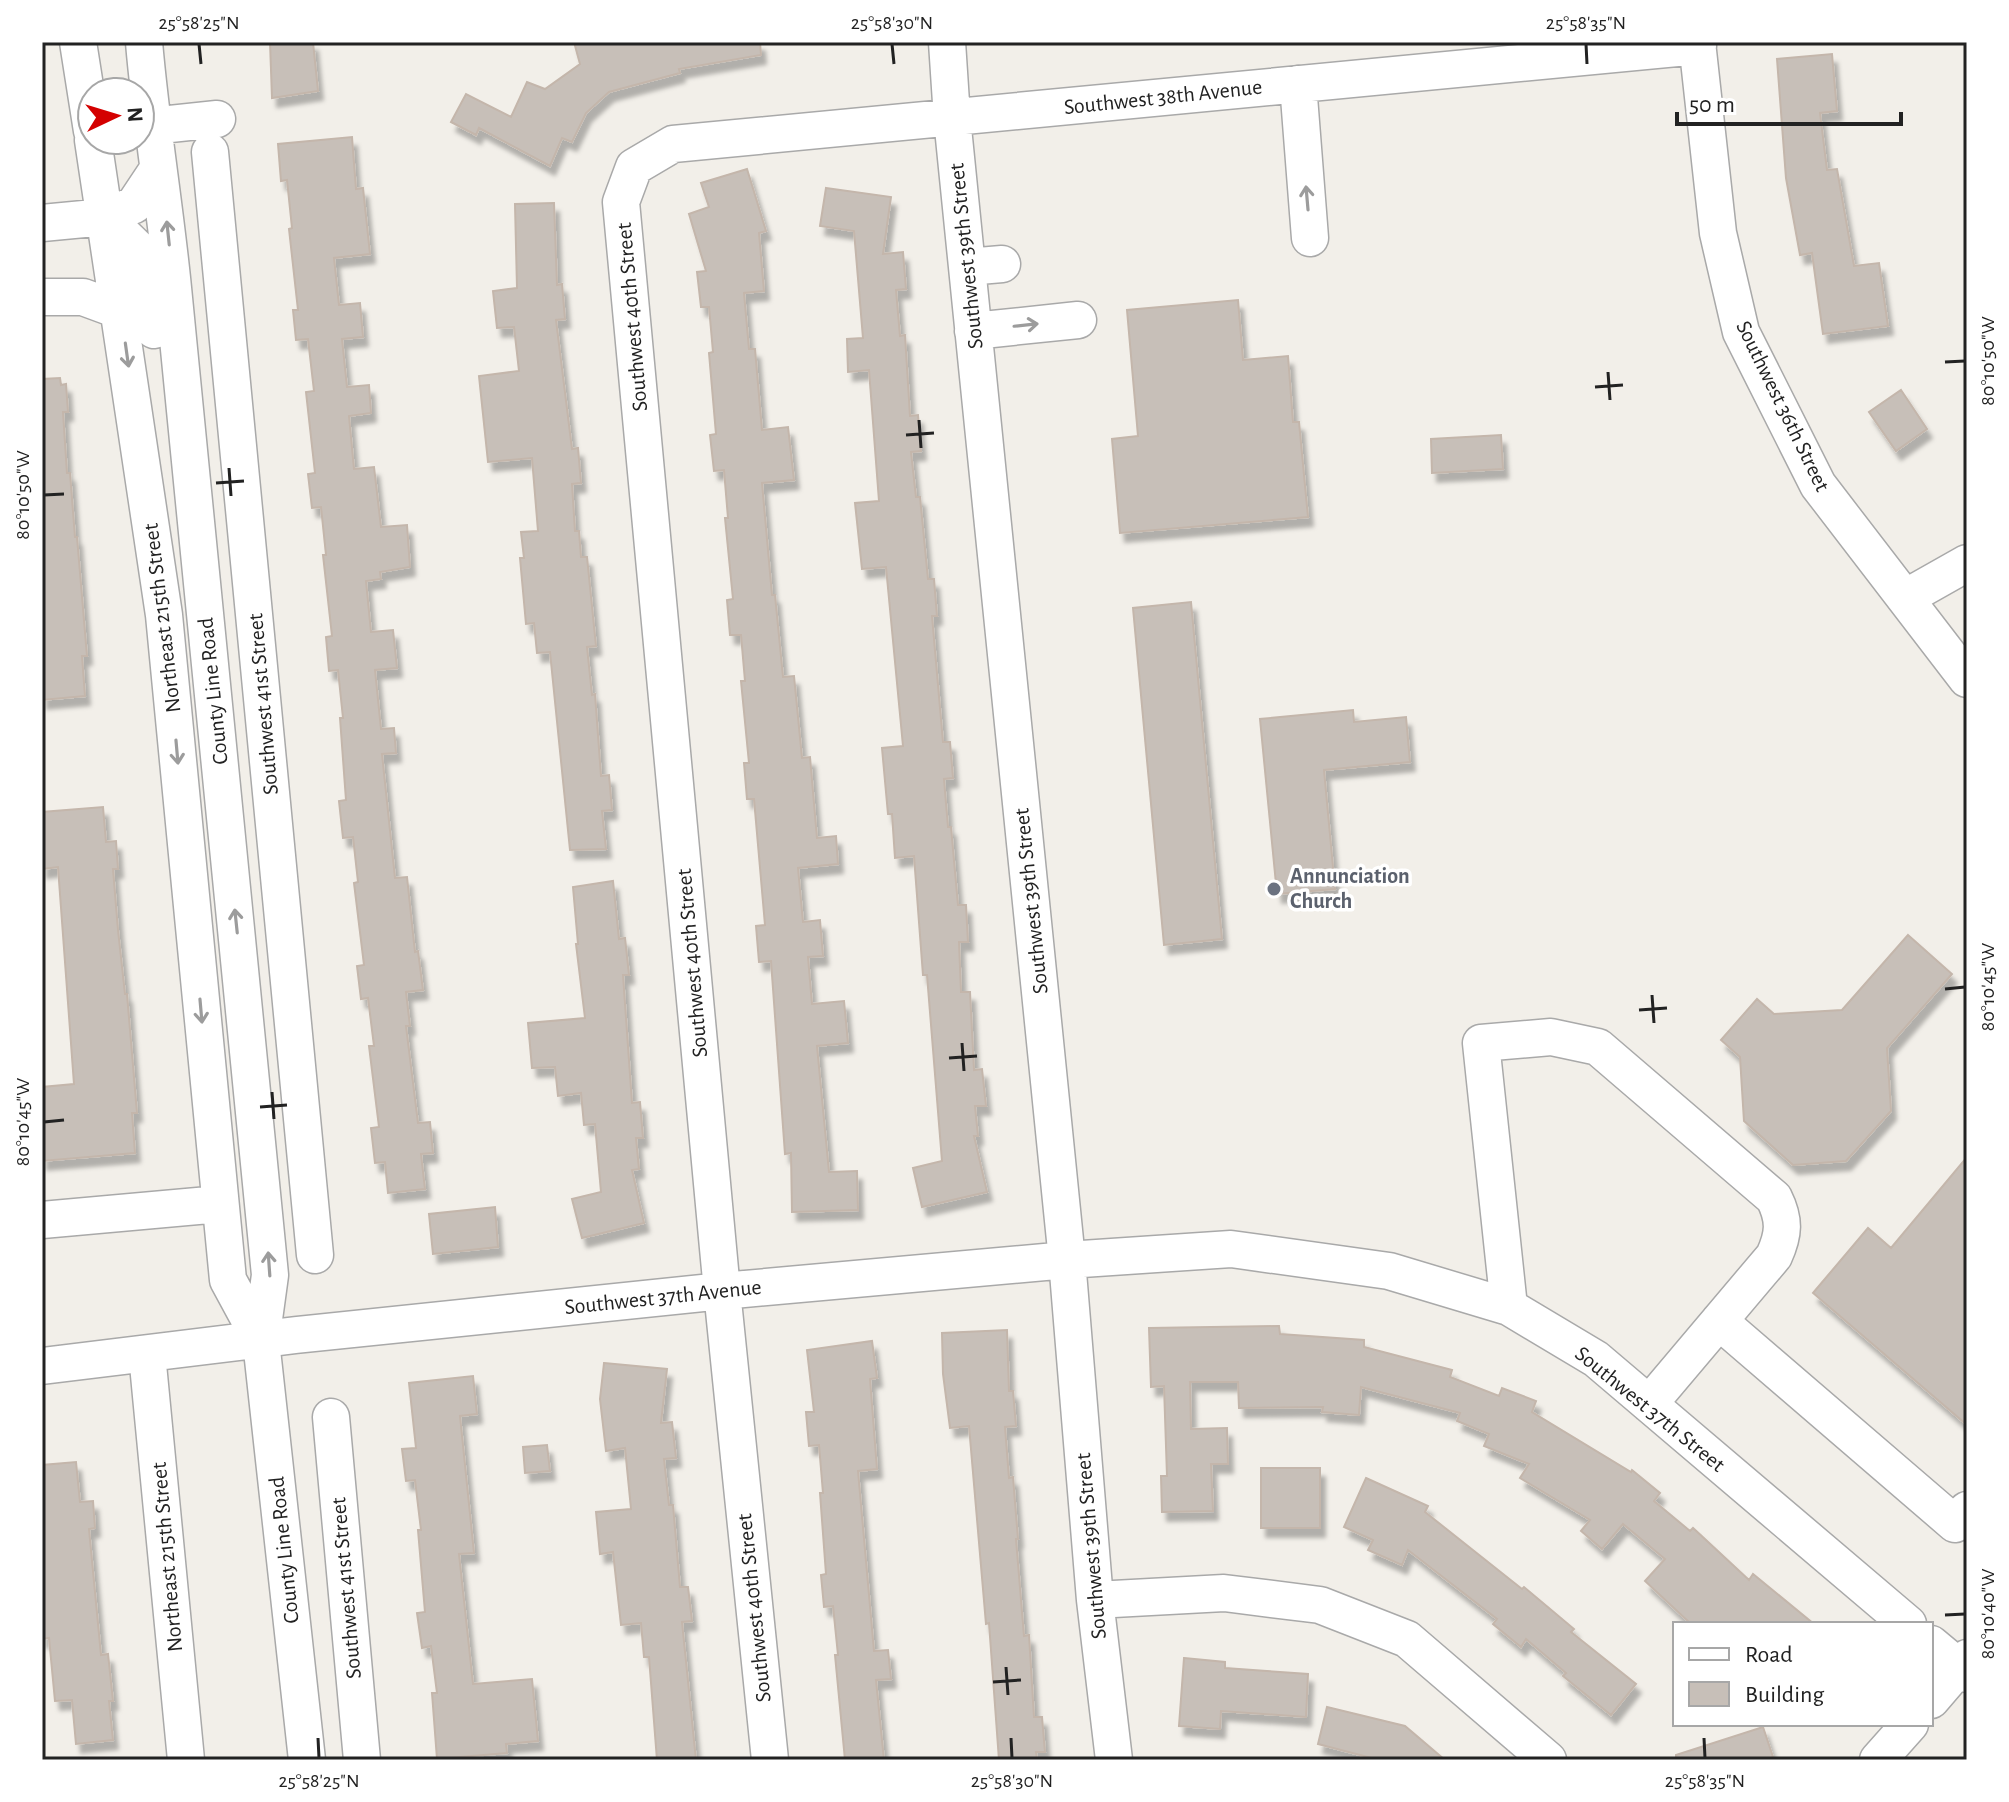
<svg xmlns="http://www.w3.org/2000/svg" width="2009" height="1802" font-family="'Alegreya Sans',sans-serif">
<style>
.building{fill:#c7bfb8;stroke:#c4b6ab;stroke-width:2;filter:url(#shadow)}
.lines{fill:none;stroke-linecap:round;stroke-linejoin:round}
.minor-casing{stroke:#a9a9a9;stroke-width:39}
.minor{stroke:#fff;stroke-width:36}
.oneway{stroke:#9c9c9c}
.ticks{fill:none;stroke:#222;stroke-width:3}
.worship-dot{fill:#6b7280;stroke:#fff;stroke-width:3}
.labels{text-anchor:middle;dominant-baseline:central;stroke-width:7;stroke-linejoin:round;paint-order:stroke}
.street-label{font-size:22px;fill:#222;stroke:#fff}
.worship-label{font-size:22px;font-weight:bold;fill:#5b616d;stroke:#fff;text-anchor:start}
.neatline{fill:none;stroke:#222;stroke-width:3}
.ticks-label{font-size:20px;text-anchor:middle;fill:#222}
</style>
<defs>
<filter id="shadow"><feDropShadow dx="5" dy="9" stdDeviation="2" flood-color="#0004"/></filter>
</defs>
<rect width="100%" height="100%" fill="#f2efe9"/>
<path class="building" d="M270,42H313L318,91L272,98Z
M574,42H760L761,55L679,69L680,73L609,92L586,113L572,142L562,138L550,166L479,128L476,135L451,122L466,94L511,117L527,82L545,89L580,64Z
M1832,54L1837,111L1820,113L1827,170L1837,169L1854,266L1879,263L1888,326L1823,334L1812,253L1800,255L1786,178L1777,59Z
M352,137L356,189L363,188L370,254L334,258L339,305L360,303L363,337L342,339L347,387L369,385L371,413L349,416L354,469L374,467L381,527L407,525L410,567L380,572L381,579L366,581L371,632L393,630L397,668L375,670L381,729L394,728L396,753L382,754L395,878L407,877L415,952L418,951L423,990L406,992L410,1026H406L418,1123L430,1122L433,1153L421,1154L425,1189L388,1193L385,1162L375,1163L371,1128L379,1127L369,1046H374L368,998L361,999L357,966L364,965L354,883L358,882L353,837L343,838L339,801L346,800L340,718H343L338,670L329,671L326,637L332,636L323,555H326L321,507L312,508L308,474L315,473L306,392L314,391L308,339L296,340L293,310H298L289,229L292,228L287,180L281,181L278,144Z
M747,169L766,231L759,233L764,291L744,293L749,349H755L762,430L788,427L794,480L762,483L772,595H775L783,677L794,676L802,758L810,757L817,838L836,836L838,864L798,868L803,922L820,920L823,956L808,957L812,1004L844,1001L848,1043L817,1046L829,1172L857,1171L858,1210L792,1212L791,1153L785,1154L771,961L759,962L756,926L765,925L754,799H747L744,763H749L741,681H745L741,635H730L727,600L733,599L725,518H728L724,470L714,471L710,435L716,434L709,353L713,352L709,307H701L697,272L706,271L689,214L709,207L701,183Z
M826,188L891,197L883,254L903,252L906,289L896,290L900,336L905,335L910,416L918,415L921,451L911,452L916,497H920L928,579H934L937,616H932L943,742H950L953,778L944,779L948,827H951L958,905H966L968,942H959L961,992H970L974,1070L982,1069L986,1106H975L978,1136H974L987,1192L922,1207L913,1168L942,1161L927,975H923L914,856L895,858L892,814H888L882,748L903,746L886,567L862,569L855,503L879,501L869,370L848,372L847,339L863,338L854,231L820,226Z
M554,203L557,285L562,284L565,319L556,320L572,449L578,448L581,483L572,484L575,531H579L581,557H587L596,646L587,647L592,695L595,694L601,776L609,775L612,810L602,811L606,849L570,850L550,652L537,653L534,623L526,624L520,558H524L521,532L538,531L532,458L488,462L479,376L519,371L514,327L497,328L493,291L517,288L515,204Z
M1238,300L1243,360L1288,356L1293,422H1299L1308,517L1120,533L1112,439L1138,436L1127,310Z
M60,378L61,385L66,384L68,412H63L67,473H70L75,537H77L87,656H82L85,696L42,700V379Z
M1901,390L1927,429L1896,451L1869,412Z
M1501,435L1503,469L1432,473L1431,439Z
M1191,602L1222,939L1164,945L1133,608Z
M1353,710L1354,722L1406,717L1410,762L1324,770L1335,889L1277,894L1260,719Z
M103,807L106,842L116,841L118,869H113L118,930L125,994H127L137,1113H132L135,1153L42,1161V1087L74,1084L58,867L42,869V812Z
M613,881L619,939L625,938L629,975H623L632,1103L640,1102L643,1138H636L639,1169L632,1170L644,1223L582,1238L572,1199L601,1192L595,1124L584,1125L581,1093L558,1096L555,1067L532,1068L528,1023L585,1018L576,944H578L573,887Z
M1908,935L1952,974L1887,1048L1891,1111L1846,1161L1793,1165L1744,1121L1740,1057L1721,1040L1757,999L1774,1014L1842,1010Z
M1967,1157V1425L1813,1293L1868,1228L1891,1248Z
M495,1207L498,1247L433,1254L429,1214Z
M1279,1326L1280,1334L1364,1340V1347L1452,1370L1450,1377L1499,1396L1502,1388L1536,1401L1532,1412L1631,1472L1632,1470L1660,1493L1654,1501L1690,1531L1693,1528L1749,1580L1753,1574L1814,1624H1691L1645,1581L1665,1559L1623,1524L1602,1549L1581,1531L1590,1520L1520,1478L1529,1464L1484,1446L1489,1434L1457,1421L1460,1413L1361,1387L1359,1415L1322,1412L1323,1407L1239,1408L1238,1382H1190L1191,1429L1227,1428L1228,1464H1211L1213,1511L1162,1512L1161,1476H1167L1164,1386L1151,1387L1149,1328Z
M1007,1330L1009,1391H1013L1016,1426L1005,1427L1009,1478L1013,1477L1018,1539H1016L1024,1636L1029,1635L1034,1717H1042L1045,1752H1036L1037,1760H999L989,1623L986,1624L969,1426L950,1428L943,1374L942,1333Z
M872,1341L877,1378L870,1379L877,1469L858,1471L874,1651L888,1650L891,1679L876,1680L884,1760H845L835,1655H838L833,1606L824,1607L821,1575L826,1574L820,1493H823L819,1445L809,1446L806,1412H814L807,1350Z
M604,1363L667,1369L661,1423L672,1422L676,1458L664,1459L669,1505H673L680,1587H688L692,1621L682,1622L696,1760H657L649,1657H644L641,1623L621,1625L613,1552L600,1554L596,1512L631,1509L625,1448L606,1451L600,1399Z
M473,1376L477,1414L460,1416L474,1553L459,1554L473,1684L532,1679L538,1741L506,1744L507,1753L437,1759L432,1693H437L431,1646L422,1648L417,1613L425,1612L418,1530H421L415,1480L406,1481L402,1449L416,1448L409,1383Z
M547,1445L550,1471L525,1473L523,1447Z
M76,1462L80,1502L93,1501L95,1528L89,1529L101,1655L108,1654L113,1701H109L113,1740L76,1744L72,1700L55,1701L49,1638L42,1639V1465Z
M1261,1468H1320V1528H1261Z
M1366,1478L1428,1506L1425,1512L1522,1589L1524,1587L1574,1629L1571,1632L1636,1684L1611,1715L1563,1676L1566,1673L1526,1639L1521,1647L1493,1624L1497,1619L1408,1550L1402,1565L1368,1550L1373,1540L1344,1527Z
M1184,1658L1225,1662V1668L1308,1674L1306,1717L1221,1711L1220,1729L1179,1726Z
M1327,1707L1405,1726L1445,1760H1379L1318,1744Z
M1763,1727L1774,1760H1676V1755Z"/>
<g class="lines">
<defs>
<path id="minor" d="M78,42L92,131
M144,42C151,125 165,206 173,288L270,1275L261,1341L307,1760
M947,42L952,118L1067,1260L1095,1600L1114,1760
M1697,42L1718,233L1741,332L1818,485L1967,679
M1298,84L1310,238
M151,126L217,119
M93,140L164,615L228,1280L261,1341
M210,152L315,1255
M105,217L143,254L154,330
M42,223L105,217L134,205L158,169
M967,267L1002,264
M42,297H83L121,311
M973,331L1078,320
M1905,598L1967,563
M42,1220L220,1204
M1509,1307L1481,1043L1551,1037L1598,1047L1774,1198C1785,1220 1784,1234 1774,1256L1649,1404
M1719,1321L1955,1524L1967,1510
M147,1354L186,1760
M42,1366L296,1335L722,1291L1067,1260L1231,1249L1389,1271L1509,1307L1596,1359L1908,1624
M331,1417L362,1760
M1095,1600L1224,1593L1320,1605L1407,1639L1548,1760
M1931,1644L1967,1674
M1931,1700L1967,1658
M770,1760L722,1291L621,202L634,167L673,144L1698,46
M1878,1760L1910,1724"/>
</defs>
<use href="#minor" class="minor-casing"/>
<use href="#minor" class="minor"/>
</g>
<defs><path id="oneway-shaft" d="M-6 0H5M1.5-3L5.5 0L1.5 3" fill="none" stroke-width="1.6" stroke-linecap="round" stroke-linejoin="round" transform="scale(2)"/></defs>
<g class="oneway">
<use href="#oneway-shaft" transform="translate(1307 198) rotate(-95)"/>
<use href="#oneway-shaft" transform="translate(168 233) rotate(-96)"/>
<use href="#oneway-shaft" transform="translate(1026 325) rotate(-6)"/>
<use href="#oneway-shaft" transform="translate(127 355) rotate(82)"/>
<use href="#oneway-shaft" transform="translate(177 752) rotate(85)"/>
<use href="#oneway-shaft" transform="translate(236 921) rotate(-96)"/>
<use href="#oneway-shaft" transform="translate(201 1011) rotate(85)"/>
<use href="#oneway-shaft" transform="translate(269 1264) rotate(-94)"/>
</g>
<path class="ticks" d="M199,44L201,64M892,44L894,64M1586,44L1587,64M1945,362L1965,361M1608,372L1610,400M1595,387L1623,385M919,420L921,448M906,435L934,433M229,468L231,496M216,483L244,481M44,495L64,494M1945,989L1965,987M1652,995L1654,1023M1639,1010L1667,1008M962,1043L964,1071M949,1058L977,1056M272,1092L274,1119M260,1107L287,1105M44,1122L64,1120M1945,1615L1965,1614M1006,1667L1008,1695M993,1682L1021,1680M318,1738L319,1758M1011,1738L1012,1758M1704,1738L1705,1758"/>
<circle class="worship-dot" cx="1274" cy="889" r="8"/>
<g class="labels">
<g class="street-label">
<text transform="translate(1163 97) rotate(-6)">Southwest 38th Avenue</text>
<text transform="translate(966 256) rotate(-96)">Southwest 39th Street</text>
<text transform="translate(632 317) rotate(-95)">Southwest 40th Street</text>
<text transform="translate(1783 406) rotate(64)">Southwest 36th Street</text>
<text transform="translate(162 618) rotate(-97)">Northeast 215th Street</text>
<text transform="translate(213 691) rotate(-96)">County Line Road</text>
<text transform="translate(263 704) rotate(-95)">Southwest 41st Street</text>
<text transform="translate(1031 901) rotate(-96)">Southwest 39th Street</text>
<text transform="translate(692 963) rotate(-95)">Southwest 40th Street</text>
<text transform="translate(663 1297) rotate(-6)">Southwest 37th Avenue</text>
<text transform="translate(1650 1409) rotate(39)">Southwest 37th Street</text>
<text transform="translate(1091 1546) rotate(-95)">Southwest 39th Street</text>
<text transform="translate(284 1550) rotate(-96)">County Line Road</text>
<text transform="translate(167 1557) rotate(-95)">Northeast 215th Street</text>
<text transform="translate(346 1588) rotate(-95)">Southwest 41st Street</text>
<text transform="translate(754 1608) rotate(-96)">Southwest 40th Street</text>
</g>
<g class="worship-label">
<text x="1290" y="876">Annunciation<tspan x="1290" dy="25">Church</tspan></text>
</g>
</g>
<rect width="2009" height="1802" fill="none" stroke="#ffffff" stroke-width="88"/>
<rect x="1673" y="1622" width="260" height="104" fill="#ffffff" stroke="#a7a7a7" stroke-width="2"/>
<rect x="1689" y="1648" width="40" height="12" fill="#ffffff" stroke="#a7a7a7" stroke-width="2"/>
<text x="1745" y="1662" font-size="24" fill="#222222">Road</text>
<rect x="1689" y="1682" width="40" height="24" fill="#c7bfb8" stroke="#a7a7a7" stroke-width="2"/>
<text x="1745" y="1702" font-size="24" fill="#222222">Building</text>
<g transform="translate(116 116) rotate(86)"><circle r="38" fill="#ffffff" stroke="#a7a7a7" stroke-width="2"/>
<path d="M0-6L14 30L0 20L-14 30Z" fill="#d40000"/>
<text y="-12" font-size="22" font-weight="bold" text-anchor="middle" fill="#222222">N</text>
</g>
<path d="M1677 112v12h224v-12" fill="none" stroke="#222222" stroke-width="4"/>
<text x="1689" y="112" font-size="24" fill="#222222" stroke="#ffffff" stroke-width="6" paint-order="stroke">50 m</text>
<rect x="44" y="44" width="1921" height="1714" class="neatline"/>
<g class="ticks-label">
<text x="199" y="29">25°58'25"N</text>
<text x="892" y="29">25°58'30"N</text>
<text x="1586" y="29">25°58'35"N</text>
<text transform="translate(1987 361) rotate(-90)" y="7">80°10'50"W</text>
<text transform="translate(22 495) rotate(-90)" y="7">80°10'50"W</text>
<text transform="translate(1987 987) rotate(-90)" y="7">80°10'45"W</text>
<text transform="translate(22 1122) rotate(-90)" y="7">80°10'45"W</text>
<text transform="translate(1987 1614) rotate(-90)" y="7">80°10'40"W</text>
<text x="319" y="1787">25°58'25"N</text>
<text x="1012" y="1787">25°58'30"N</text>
<text x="1705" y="1787">25°58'35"N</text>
</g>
</svg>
